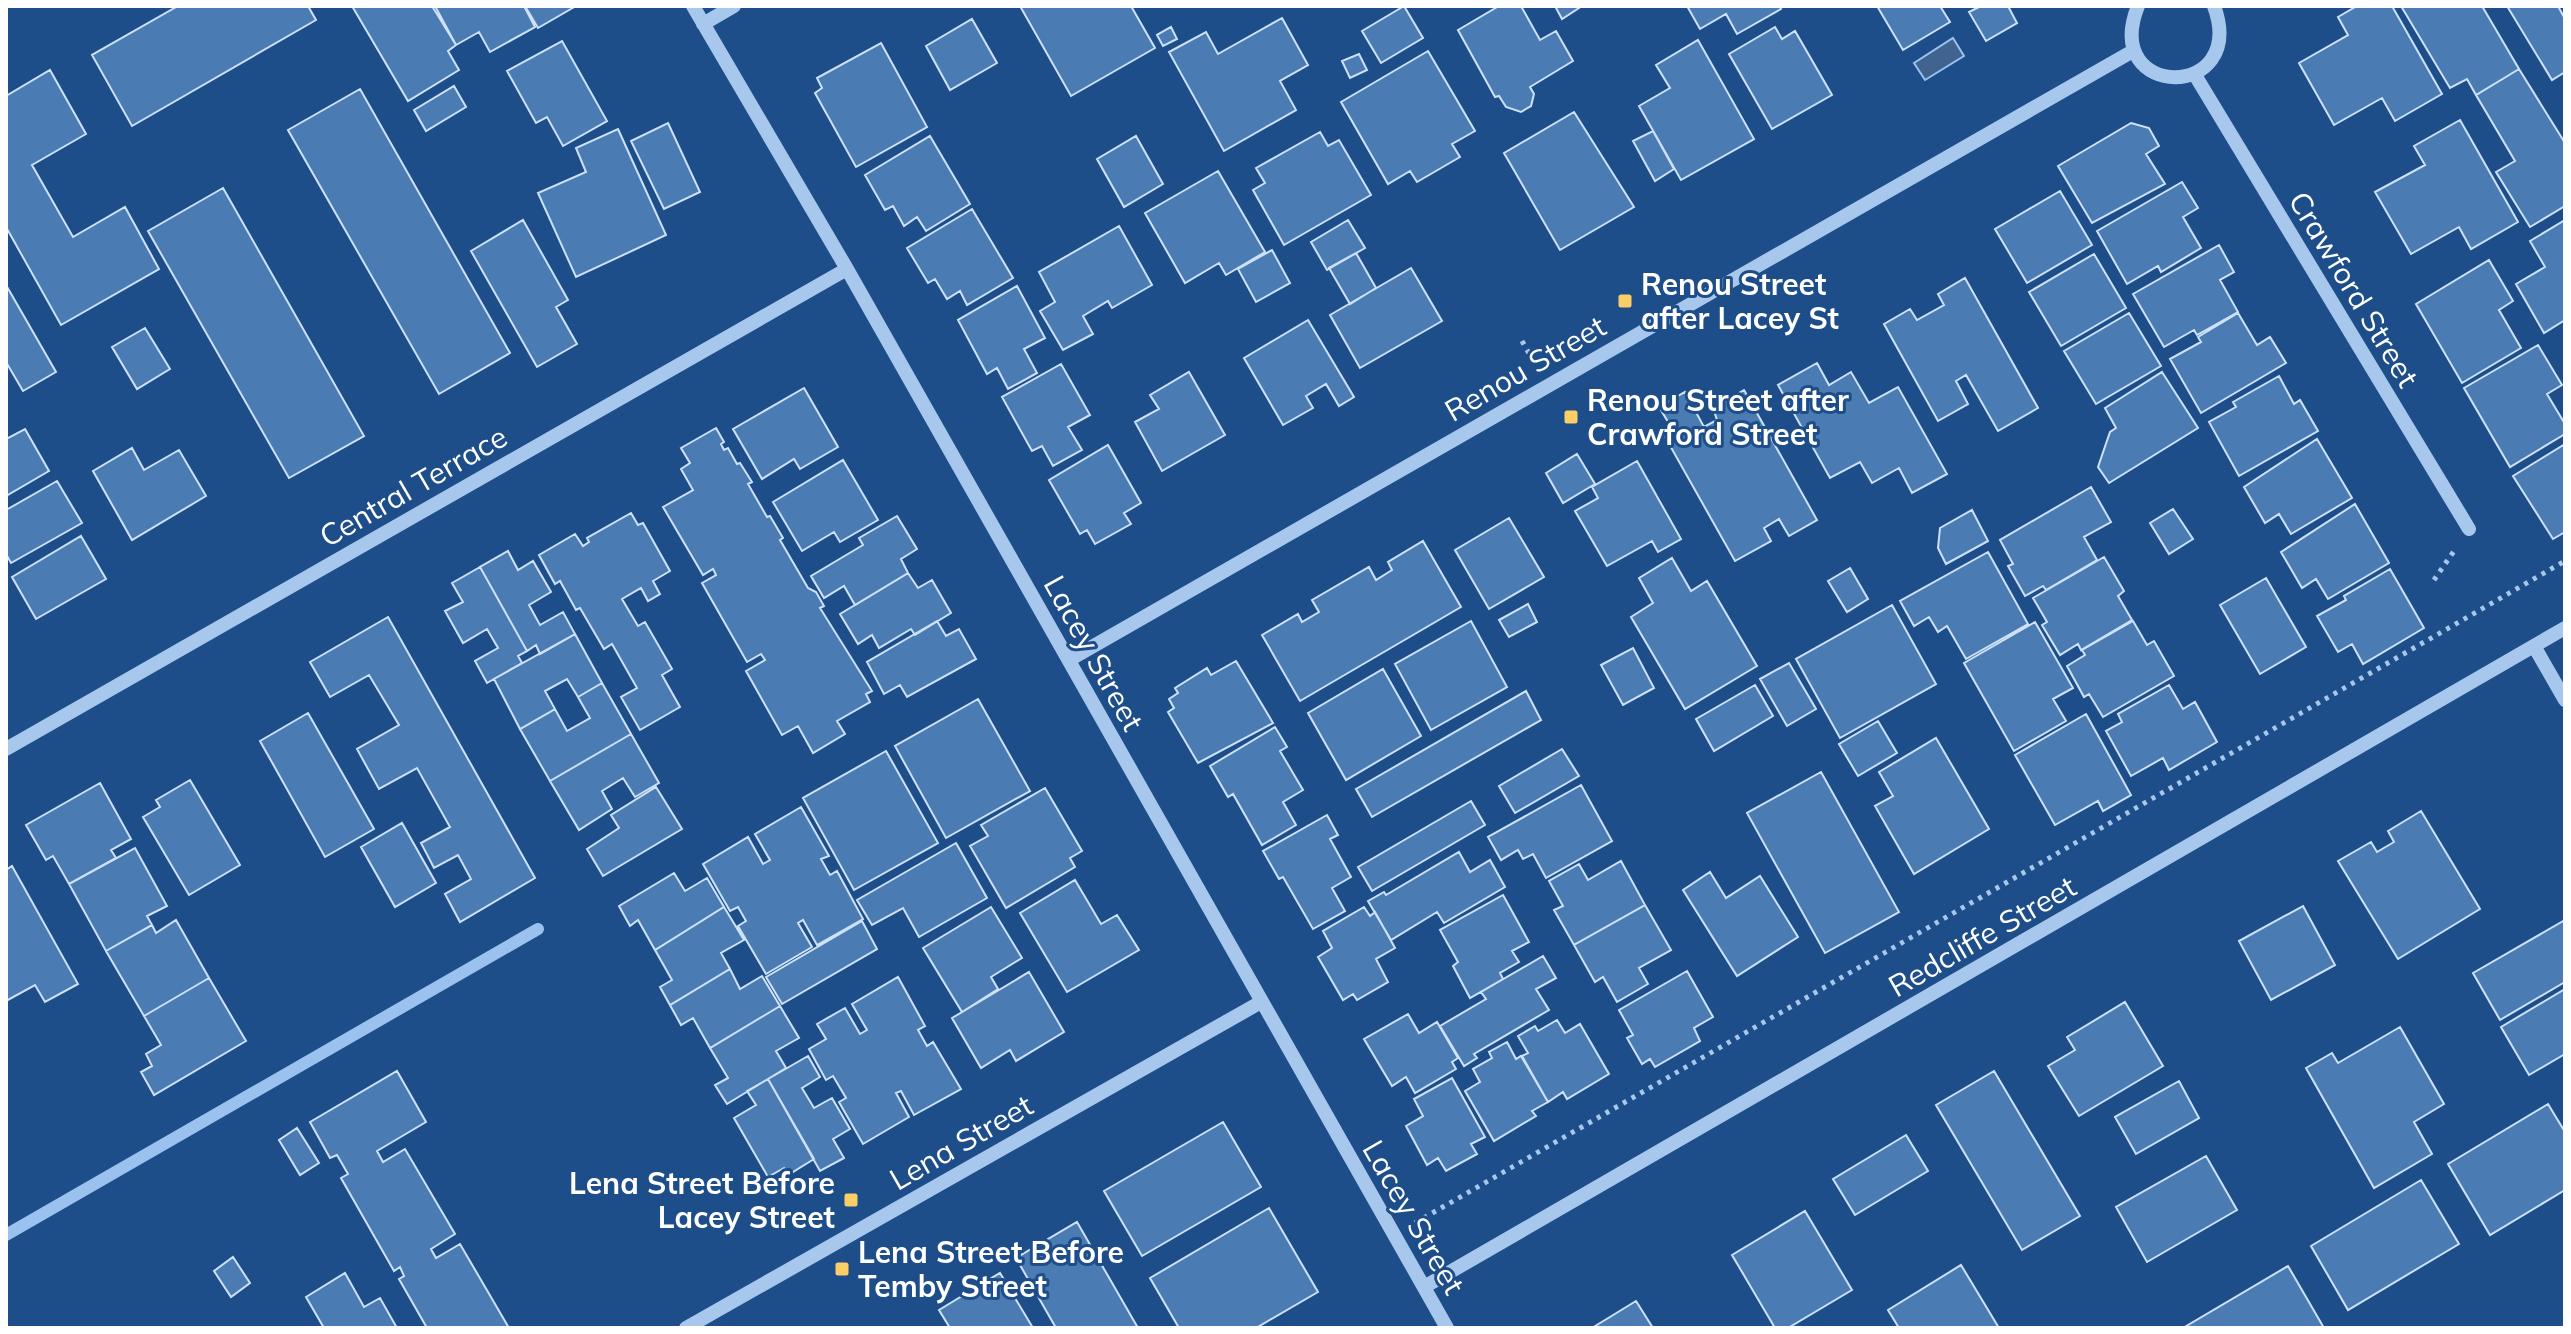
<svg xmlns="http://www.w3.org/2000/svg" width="2571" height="1334" font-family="Mulish,sans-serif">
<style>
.water{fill:#40648f;stroke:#9bc2ee;stroke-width:2}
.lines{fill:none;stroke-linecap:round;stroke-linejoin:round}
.stream{stroke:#9bc2ee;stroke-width:12}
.building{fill:#4a7bb3;stroke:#cde1f9;stroke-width:2}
.path{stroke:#a8c7ec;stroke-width:5;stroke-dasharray:4 6;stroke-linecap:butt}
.minor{stroke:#a8c7ec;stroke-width:14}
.poi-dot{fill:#fccf66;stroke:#1d4e8a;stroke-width:3}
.labels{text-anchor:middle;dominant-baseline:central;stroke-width:6;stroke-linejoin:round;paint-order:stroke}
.poi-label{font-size:30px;font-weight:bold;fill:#fff;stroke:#1d4e8a;text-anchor:start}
.street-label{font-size:30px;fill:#fff;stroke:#1d4e8a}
</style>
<rect width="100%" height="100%" fill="#1d4e8a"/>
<path class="water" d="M1953,38L1964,56L1925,80L1914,63Z"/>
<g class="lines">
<path class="stream" d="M6,1235L538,929"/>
</g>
<path class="building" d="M178,6H308L316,20L132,126L92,55Z
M352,6H432L456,45L448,51L459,70L408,101Z
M435,6H524L535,27L490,52L479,32L456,45Z
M525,6H576L538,28Z
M1020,6H1131L1155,48L1071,96Z
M1404,6L1423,38L1381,63L1362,31Z
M1499,6H1521L1540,40L1556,31L1573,61L1530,87L1534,94L1531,106L1521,112L1506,107L1499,96L1495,97L1458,30Z
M1555,6H1582L1562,19Z
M1687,6H1779L1781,9L1737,34L1726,14L1700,29Z
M1877,6H1940L1950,22L1903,50Z
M1981,6H2008L2017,23L1986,41L1969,12Z
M2357,6H2392L2442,94L2395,121L2382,98L2334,125L2299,63L2348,35L2338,17Z
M2401,6H2482L2519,69L2476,95L2467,79L2450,88Z
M2507,6H2558L2565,19V72L2552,80Z
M1282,18L1308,65L1280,81L1296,110L1224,151L1169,52L1206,32L1218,54Z
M972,19L997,63L950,90L926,46Z
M1171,27L1177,39L1163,46L1157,35Z
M1775,27L1782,39L1795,31L1832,95L1772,129L1729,54Z
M1698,40L1754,139L1681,180L1639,106L1670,88L1656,65Z
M562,41L607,121L563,146L547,117L536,123L507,71Z
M881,43L927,127L856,167L815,93L822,88L817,78Z
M1428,51L1475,131L1452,144L1460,157L1417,182L1410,171L1388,184L1341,102Z
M1359,54L1367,70L1350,78L1342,61Z
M2519,69L2565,143V206L2530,227L2496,172L2515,161L2476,95Z
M50,70L86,134L32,165L73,237L125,207L159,269L61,325L6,227V96Z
M454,86L466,107L426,131L414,110Z
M360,89L510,353L439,394L288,130Z
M1574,112L1634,207L1560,250L1504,153Z
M2460,120L2518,222L2471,249L2459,227L2411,254L2375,192L2425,165L2414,146Z
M668,123L700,192L664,209L631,141Z
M2131,123L2149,128L2159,146L2146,154L2165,184L2092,223L2058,166Z
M618,129L666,235L576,277L538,193L586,172L576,148Z
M1653,131L1674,169L1655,181L1633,141Z
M1320,132L1328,146L1339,140L1371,195L1284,245L1253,190L1265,183L1256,168Z
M930,136L970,204L926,231L917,217L904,226L893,206L885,210L865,175Z
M1136,136L1163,184L1124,207L1097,159Z
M1218,171L1265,252L1226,275L1219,263L1185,283L1145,213Z
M2182,182L2198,208L2183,217L2201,248L2161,272L2158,266L2127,284L2097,231Z
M223,188L364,436L289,478L148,231Z
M2060,191L2092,245L2027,283L1995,229Z
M972,209L1013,278L967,305L960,291L947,299L935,279L928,283L907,248Z
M523,220L568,300L556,307L577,344L537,367L471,251Z
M1348,220L1365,248L1327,270L1311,242Z
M2565,220V320L2544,333L2516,284L2545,267L2530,241Z
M1119,226L1152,285L1112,308L1108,301L1083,316L1093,334L1063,350L1040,311L1055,302L1039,272Z
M2219,245L2234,272L2220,280L2238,312L2197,335L2194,330L2164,347L2133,294Z
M1272,250L1290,283L1256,302L1238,269Z
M1356,253L1376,288L1350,304L1329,268Z
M2094,254L2126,308L2061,346L2029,292Z
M2489,260L2513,301L2499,310L2521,348L2462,383L2416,304Z
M1411,268L1442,321L1360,368L1330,315Z
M1965,278L2038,408L1998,431L1966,375L1956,381L1968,404L1938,421L1884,324L1910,309L1917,320L1944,305L1938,294Z
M6,285L56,372L23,391L6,362Z
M1017,286L1045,338L1024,349L1037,373L1008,389L997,368L987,374L958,320Z
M2129,313L2161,366L2096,404L2064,351Z
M2238,313L2257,345L2270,337L2286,363L2201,413L2170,359L2201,342L2198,337Z
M1308,320L1354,397L1339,406L1326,384L1306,396L1313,408L1283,425L1244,358Z
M145,328L170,369L137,389L112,347Z
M2538,345L2562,385L2547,394L2565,424V434L2510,467L2464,388Z
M1817,363L1829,385L1851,372L1869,403L1898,387L1947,474L1912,493L1899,468L1872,483L1860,462L1830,478L1778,385Z
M1061,364L1090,415L1068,427L1082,450L1053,466L1042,446L1032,451L1002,397Z
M1189,372L1225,435L1162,471L1135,422L1159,409L1150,395Z
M2162,372L2198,428L2109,483L2098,467L2110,432L2116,428L2105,408Z
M2279,376L2294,404L2300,400L2318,431L2239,476L2209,422L2236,407L2233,402Z
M804,388L838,447L800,469L794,459L762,479L733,429Z
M1744,390L1817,520L1789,536L1779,519L1764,528L1771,541L1735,561L1664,435L1673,430L1659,407L1685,392L1704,427L1717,420L1713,408Z
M716,428L724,442L721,444L724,450L728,448L737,464L740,463L752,482L748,484L767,517L770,516L783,538L780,540L808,588L816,592L824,606L820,608L872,691L866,694L870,702L837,721L845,734L813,753L798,726L782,735L746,671L765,660L761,654L747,662L702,583L716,575L713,569L703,575L663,507L693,490L681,469L690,463L681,448Z
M25,429L49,471L6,496V439Z
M2317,439L2352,498L2291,534L2279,514L2265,523L2244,487Z
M2565,444V532L2553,539L2513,476Z
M1108,445L1141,503L1124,513L1131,524L1095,544L1087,530L1080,534L1049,480Z
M132,448L144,470L179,450L206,496L132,540L93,471Z
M1577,454L1595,484L1563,503L1546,473Z
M843,460L878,520L840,542L834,532L802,551L773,502Z
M1637,461L1681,539L1658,552L1652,541L1607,566L1575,511L1598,498L1592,487Z
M57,481L82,523L11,563L6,554V510Z
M2091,487L2111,522L2084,537L2097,560L2046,590L2043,586L2025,596L2008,566L2013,564L2000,540Z
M2355,504L2389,563L2328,599L2316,579L2302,588L2281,552Z
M2173,509L2193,539L2169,554L2150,523Z
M1972,510L1988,541L1946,564L1938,548L1940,528Z
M631,513L638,525L643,523L670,571L653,581L660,594L648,601L641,588L622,599L638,626L645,622L672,669L662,675L680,707L640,730L621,697L637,688L612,644L604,649L580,608L576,610L560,581L555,584L539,555L575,534L583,546L589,542L587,538Z
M897,516L917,549L901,559L908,573L855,605L844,586L824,598L811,576L863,545L859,538Z
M1509,518L1544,577L1489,609L1455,550Z
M81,536L106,579L36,619L12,577Z
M1423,541L1461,607L1300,701L1262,635L1298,614L1302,622L1319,612L1312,600L1369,567L1376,580L1392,570L1388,562Z
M508,551L518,570L533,561L551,592L529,605L540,625L563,612L575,634L540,654L536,645L527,651L480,567Z
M1988,552L2028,624L1966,659L1947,626L1938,632L1929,617L1914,626L1900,601Z
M2104,557L2124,591L2118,596L2132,620L2081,650L2078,644L2060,655L2042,625L2047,622L2033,598Z
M1672,558L1691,591L1707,581L1757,666L1685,709L1631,617L1653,603L1639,578Z
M480,567L527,651L518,656L522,663L487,683L475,661L498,648L487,629L463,643L445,611L463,602L452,583Z
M1850,568L1868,599L1847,612L1828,581Z
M2390,569L2424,628L2363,664L2352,644L2338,652L2317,616L2346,600L2344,596Z
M908,573L918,588L932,580L951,613L915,635L911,629L879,648L872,635L858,644L840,614Z
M2266,578L2306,647L2260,674L2220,605Z
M1528,604L1537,622L1509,637L1499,620Z
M1892,605L1936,684L1840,738L1796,659Z
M388,617L535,878L460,922L445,894L471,879L458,855L434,868L421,843L450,827L417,768L379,789L357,749L399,725L369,675L330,697L310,662Z
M937,621L946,636L959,629L976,659L907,697L900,685L884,694L867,662Z
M1471,621L1507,687L1431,730L1395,664Z
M2133,621L2147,645L2154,641L2174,676L2103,717L2089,694L2084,697L2067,666L2085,655L2082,650Z
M2035,622L2073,688L2053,699L2066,721L2014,751L1964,663Z
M575,634L602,683L578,697L567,679L545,691L555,709L520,729L494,679Z
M1633,648L1654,688L1623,705L1601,665Z
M1236,661L1273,723L1198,763L1168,712L1174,708L1169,699L1178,693L1175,688L1207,668L1211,675Z
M1789,663L1816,709L1787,726L1760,679Z
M1383,669L1421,736L1346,780L1308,713Z
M602,683L631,734L550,781L520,729L555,709L567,731L590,718L578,697Z
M1755,685L1773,716L1714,751L1696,719Z
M2169,685L2183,709L2195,702L2217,742L2169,770L2163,758L2131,776L2106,731L2122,722L2118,714Z
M1526,691L1541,720L1372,817L1356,789Z
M978,699L1030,791L946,838L895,746Z
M308,713L374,829L325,857L260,741Z
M2086,714L2131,795L2103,811L2098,801L2055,825L2015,755Z
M1878,721L1897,753L1858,776L1839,744Z
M1275,727L1287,747L1280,751L1303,790L1283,802L1296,825L1262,845L1233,794L1228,797L1210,766Z
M631,734L659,783L635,797L623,778L602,791L612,809L579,830L550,781Z
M1936,738L1989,829L1914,874L1875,806L1893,796L1879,772Z
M1562,749L1579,776L1515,813L1499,786Z
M886,751L938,843L854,890L803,798Z
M1821,772L1899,912L1825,953L1747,813Z
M190,780L240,865L189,895L143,817L160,807L156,800Z
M100,783L131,839L111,850L116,858L69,884L53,856L46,860L26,825Z
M1581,785L1612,841L1546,878L1533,854L1523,859L1518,850L1501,860L1488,837Z
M656,787L682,829L603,876L587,849L619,828L611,815Z
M1045,788L1082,851L1070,858L1075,867L1006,908L970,846L988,836L981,825Z
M1471,801L1485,825L1372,891L1358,867Z
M801,807L829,856L821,859L830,875L837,871L863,919L817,945L803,920L798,923L812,947L766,974L738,926L746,921L738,907L730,911L703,864L748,837L763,864L770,860L755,834Z
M2421,811L2480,909L2398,959L2338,861L2371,842L2377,852L2394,842L2388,831Z
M1327,815L1338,835L1330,839L1351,877L1332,888L1345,911L1313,929L1283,877L1279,879L1263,851Z
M402,823L436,883L395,907L361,847Z
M956,843L987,898L919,937L903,908L872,925L857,900Z
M135,848L167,906L147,916L152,925L106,951L69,884Z
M1459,852L1470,872L1490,860L1505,887L1444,923L1437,912L1391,940L1368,901L1384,892L1386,895Z
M1621,861L1645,905L1574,945L1554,910L1563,906L1549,881L1579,864L1588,880Z
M12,866L78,984L45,1002L35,985L6,1001V870Z
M1710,872L1726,898L1760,876L1798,937L1737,976L1683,890Z
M674,873L685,891L707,878L724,907L655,950L638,920L630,926L619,906Z
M1075,880L1101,924L1117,915L1139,950L1067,992L1020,913Z
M1503,895L1529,942L1512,951L1519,962L1500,973L1503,979L1470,998L1453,966L1458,962L1440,930Z
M1645,905L1671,950L1639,968L1648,984L1617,1002L1603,977L1595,982L1574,945Z
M2303,906L2335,965L2271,1000L2239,941Z
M724,907L744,940L721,953L730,969L670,1005L660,987L672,980L655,950Z
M991,907L1022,958L991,977L998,989L962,1012L923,948Z
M1364,907L1370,916L1375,912L1395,948L1376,959L1388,982L1357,1000L1353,994L1343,1000L1318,957L1332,948L1323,931Z
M176,920L209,978L144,1016L106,951L152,925L156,933Z
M2565,920V982L2500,1020L2473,973Z
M862,921L877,949L782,1004L766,977Z
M1543,956L1556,978L1536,989L1549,1010L1474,1054L1477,1058L1464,1066L1440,1026L1486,999L1481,992Z
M730,969L740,989L762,976L780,1006L710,1048L693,1018L681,1025L670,1005Z
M1687,971L1713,1017L1694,1028L1700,1041L1655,1067L1650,1059L1642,1064L1627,1038L1633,1035L1619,1010Z
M1029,972L1064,1032L1016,1061L1010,1050L981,1068L952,1018Z
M898,977L925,1026L918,1030L927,1046L933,1042L961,1089L914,1115L901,1091L896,1093L909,1117L863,1144L839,1102L846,1098L833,1076L826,1080L809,1049L826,1039L817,1024L845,1008L860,1034L867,1030L852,1004Z
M209,978L246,1041L154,1095L141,1072L152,1066L146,1054L161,1045L144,1016Z
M2565,989V1054L2529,1075L2501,1027Z
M2125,1002L2163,1066L2079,1116L2048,1066L2075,1050L2067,1037Z
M780,1006L799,1038L776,1051L786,1068L727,1104L715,1085L728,1078L710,1048Z
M1408,1014L1419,1033L1437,1022L1458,1058L1452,1062L1456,1069L1415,1093L1406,1077L1392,1086L1364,1039Z
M1557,1020L1565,1033L1580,1024L1609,1074L1567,1099L1563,1092L1548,1102L1522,1056L1528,1053L1518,1036L1535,1026L1538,1031Z
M2400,1027L2444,1104L2414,1122L2432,1154L2374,1188L2306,1068L2332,1053L2338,1063Z
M1507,1042L1516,1059L1521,1056L1548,1102L1532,1111L1536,1116L1494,1141L1465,1091L1480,1082L1473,1069L1492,1058L1489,1052Z
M808,1056L820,1077L802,1088L814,1108L832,1098L850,1129L833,1139L844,1158L820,1171L768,1079Z
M397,1071L426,1122L377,1151L383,1162L405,1149L455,1234L431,1249L436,1258L460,1244L509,1328H427L399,1279L404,1276L400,1267L394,1271L341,1178L348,1174L337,1155L330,1158L310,1122Z
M1994,1071L2080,1216L2022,1250L1936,1105Z
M1452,1078L1485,1137L1471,1144L1477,1154L1446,1171L1438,1158L1427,1165L1406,1126L1423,1116L1414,1099Z
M768,1079L814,1159L788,1175L784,1168L768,1177L734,1118L756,1105L747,1091Z
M2179,1081L2199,1118L2136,1154L2115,1117Z
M2548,1104L2565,1132V1190L2490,1235L2448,1164Z
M1223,1122L1261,1187L1142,1256L1104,1191Z
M297,1128L319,1163L300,1175L279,1140Z
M1906,1135L1928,1171L1855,1215L1833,1179Z
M2206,1156L2237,1210L2147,1262L2116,1207Z
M2421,1180L2459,1244L2348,1310L2311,1246Z
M1269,1208L1318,1292L1256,1328H1179L1150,1278Z
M1805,1211L1852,1290L1788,1328H1775L1732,1255Z
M1077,1222L1138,1328H1056L1016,1258Z
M233,1257L250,1283L231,1297L214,1271Z
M1961,1265L1999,1328H1899L1888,1310Z
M2288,1266L2324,1328H2183Z
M345,1273L364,1307L380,1298L397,1328H324L306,1297Z
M1000,1273L1033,1328H950L939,1310Z
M1636,1301L1653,1328H1592Z"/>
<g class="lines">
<path class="path" d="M1522,341L1534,362
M2434,580L2454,551
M1415,1223L2565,561"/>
<path class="minor" d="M693,6L847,269L1447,1328
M2138,6C2100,101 2249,101 2214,6
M703,24L734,6
M2195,75L2469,529
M2534,646L2565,700
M1069,660L2133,51
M6,749L847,269
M1424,1287L2565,628
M686,1328L1261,1002"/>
</g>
<g class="poi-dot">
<rect x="1617" y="293" width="16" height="16" rx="4"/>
<rect x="1563" y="409" width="16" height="16" rx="4"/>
<rect x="843" y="1192" width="16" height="16" rx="4"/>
<rect x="834" y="1261" width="16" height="16" rx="4"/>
</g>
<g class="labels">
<g class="poi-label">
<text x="1641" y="284">Renou Street<tspan x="1641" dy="34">after Lacey St</tspan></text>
<text x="1587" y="400">Renou Street after<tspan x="1587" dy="34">Crawford Street</tspan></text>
<text x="835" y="1183" text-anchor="end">Lena Street Before<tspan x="835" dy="34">Lacey Street</tspan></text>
<text x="858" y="1252">Lena Street Before<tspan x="858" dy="34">Temby Street</tspan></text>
</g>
<g class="street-label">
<text transform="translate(2354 289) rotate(59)">Crawford Street</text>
<text transform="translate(1525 368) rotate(-30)">Renou Street</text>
<text transform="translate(413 486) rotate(-30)">Central Terrace</text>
<text transform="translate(1094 653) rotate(61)">Lacey Street</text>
<text transform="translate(1982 936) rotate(-30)">Redcliffe Street</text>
<text transform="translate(961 1142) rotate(-30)">Lena Street</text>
<text transform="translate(1414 1217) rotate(60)">Lacey Street</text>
</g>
</g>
<rect width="2571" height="1334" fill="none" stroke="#ffffff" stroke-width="16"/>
</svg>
